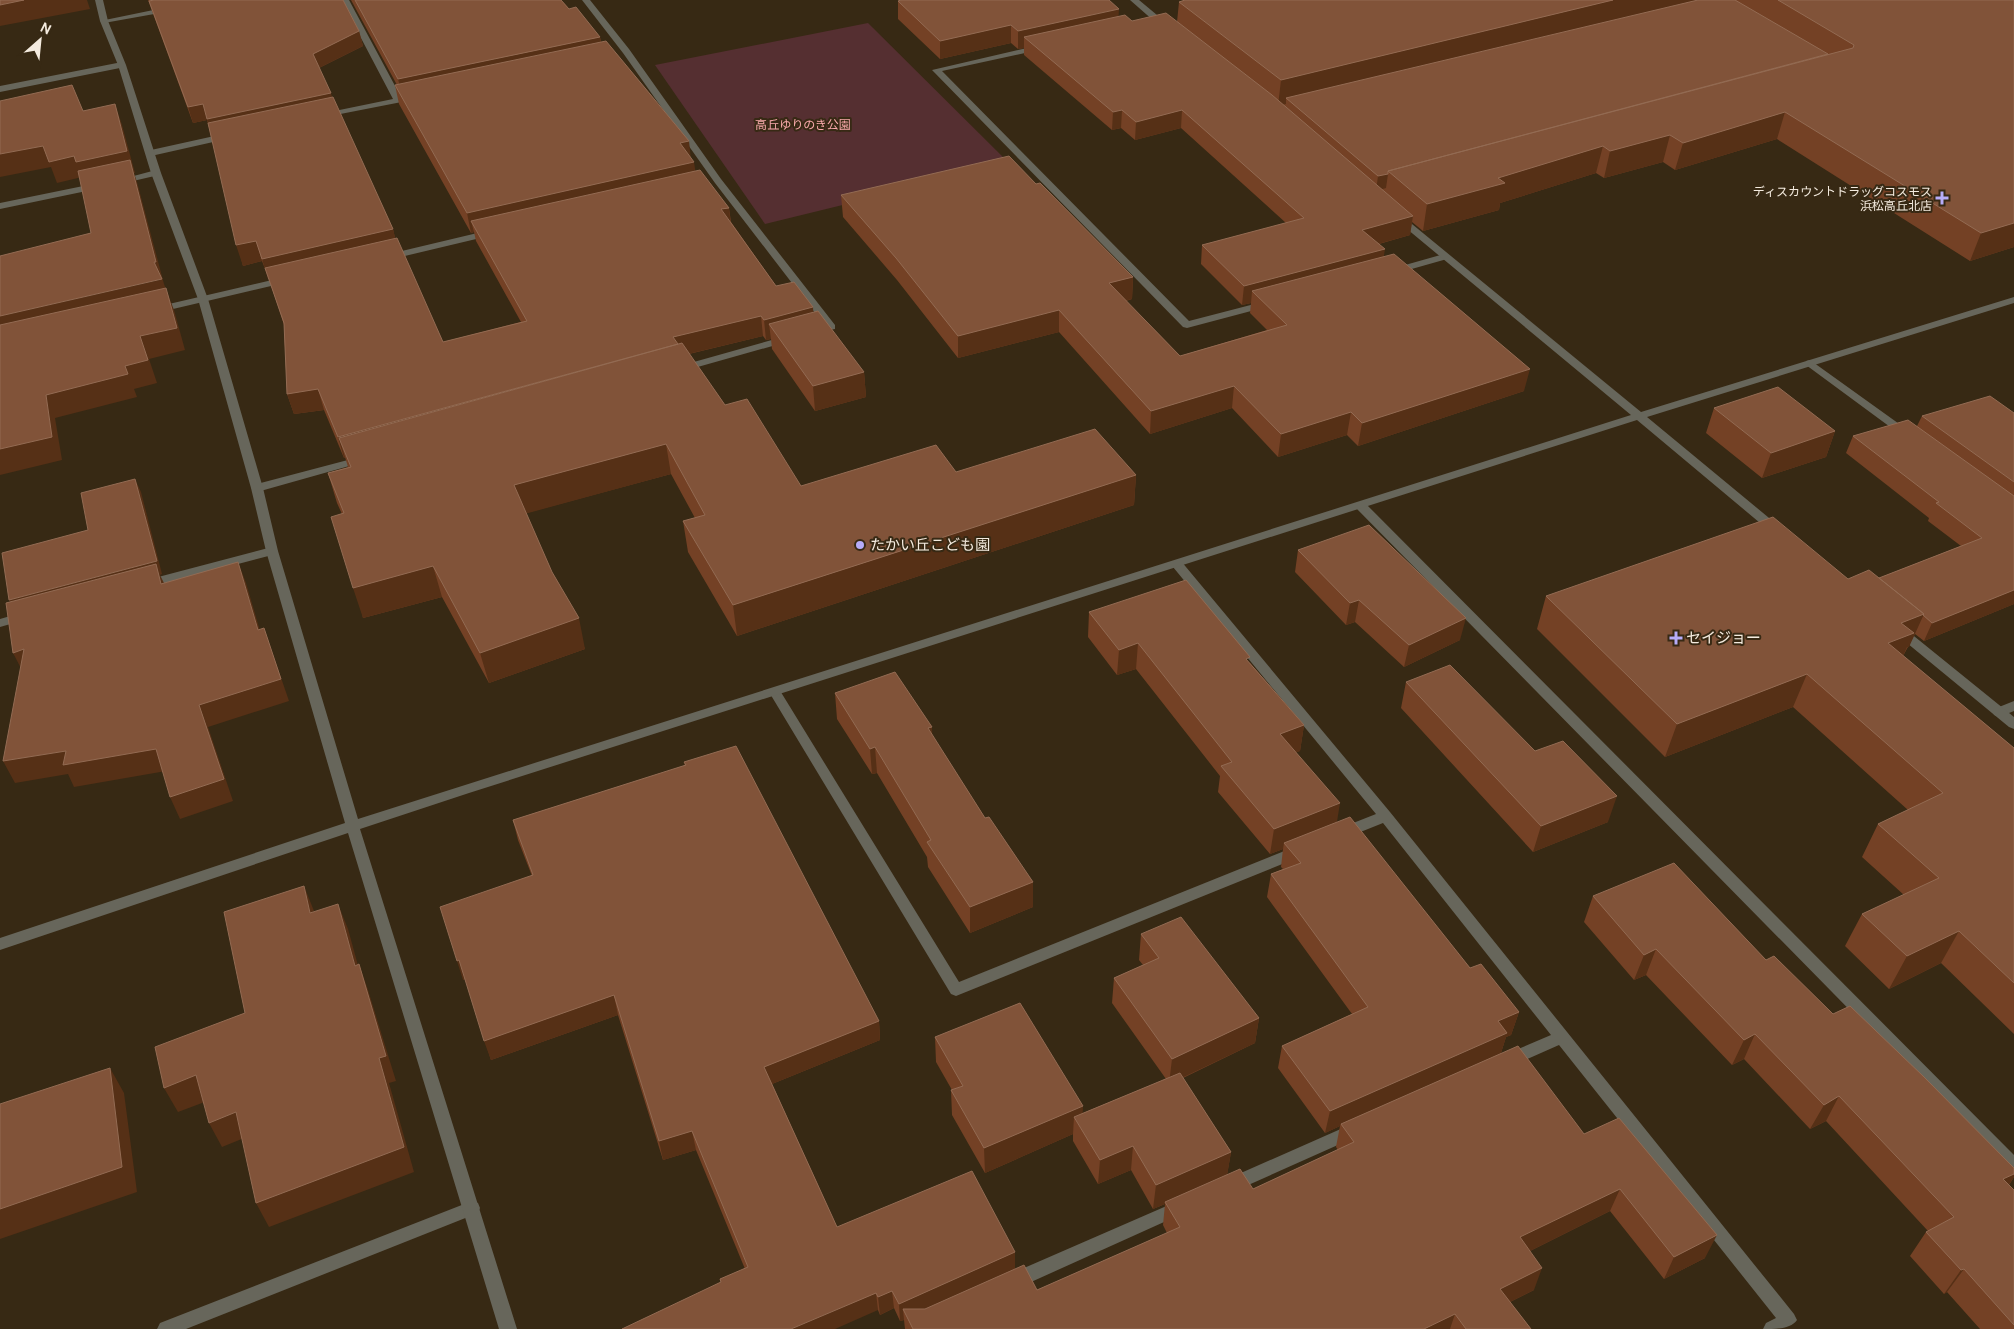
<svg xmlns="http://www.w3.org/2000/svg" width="2014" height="1329" font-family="Cabin,'Noto Sans JP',sans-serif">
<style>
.green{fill:#552f31}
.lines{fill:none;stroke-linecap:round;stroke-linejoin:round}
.minor{fill:#67665b;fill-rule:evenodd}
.tertiary{fill:#67665b;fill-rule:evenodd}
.wall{fill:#744125}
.shaded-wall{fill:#563016}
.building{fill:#815339;stroke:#936b53}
.poi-dot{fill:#b6acf8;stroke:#372914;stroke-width:2}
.labels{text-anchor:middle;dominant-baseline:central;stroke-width:4;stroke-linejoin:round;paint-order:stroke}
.far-park-label{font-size:12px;fill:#f8a9ab;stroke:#372914}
.far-poi-label{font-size:12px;fill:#f4ebdf;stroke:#372914;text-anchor:end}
.poi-label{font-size:15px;fill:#f4ebdf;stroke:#372914;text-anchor:start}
</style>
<rect width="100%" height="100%" fill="#372914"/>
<path class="green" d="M868,23L1010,164L765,224L655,65Z"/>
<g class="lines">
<path class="minor" d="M341,0H349L401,97L417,95V99L320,118V114L393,99Z
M582,0H590L629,49L721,179L835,325V329L811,333V329L825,326L715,183L623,53Z
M168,7L172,9L171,11L104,23L100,21Z
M1040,45H1043V49L942,71L1189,321L1266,301L1270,302V306L1187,328L1183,327L932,70Z
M122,62L125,63V67L0,92V86Z
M228,133L232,136L231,138L151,156L147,153L151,150Z
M156,170L161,173L159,175L120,184L115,181Z
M98,183L101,184V188L0,209V203Z
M490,230L495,233L493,235L388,260L383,257L385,255Z
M1444,254L1447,255V259L1394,274L1389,271L1391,269Z
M285,277L290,280L288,282L156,313L151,310L156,307Z
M786,336L790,337V341L680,372L675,369L676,367Z
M1810,360L1909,431L1910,433L1909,435H1901L1806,365V361Z
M363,456L367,457L369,459L367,461L257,492L251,488L253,485Z
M1361,502L1365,503L2014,1155V1173L2008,1171L1357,509L1355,506Z
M272,547L278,551L276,554L147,588L141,584L143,581Z
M1177,560L1181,561L1390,812L1794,1314L1797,1320C1791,1329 1776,1329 1763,1329L1766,1323L1776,1318L1559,1045L1514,1065L1509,1066L1504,1065L1501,1060L1504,1055L1551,1035L1383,823L1348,837H1338L1336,833L1338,829L1376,814L1173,567L1171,564Z
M24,612L28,613L30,616L28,619L0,627V619Z
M775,688L779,689L959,982L1292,848H1302L1304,852L1302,856L956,996L951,994L769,692Z
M2014,701V711L1999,717L1994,715L1993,712L1994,709Z
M1352,1124L1358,1126L1360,1131L1358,1136L1237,1190L1231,1192L1225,1190L1223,1185L1225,1180Z
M472,1201L478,1203L480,1208L478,1213L186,1329H157L160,1323Z
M1178,1201L1184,1203L1186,1208L1184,1213L1020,1287L1014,1289L1008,1287L1006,1281L1008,1275Z"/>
<path class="tertiary" d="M95,0H103L108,21L126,65L161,173L208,299L263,488L278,551L358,819L1631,415L1395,219V215H1401L1641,412L2014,297V303L1647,417L1780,527L1782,530L1780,533H1772L1637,420L469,793L360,829L517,1329H499L348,833L0,950V938L345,823L266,551L251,488L198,299L151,173L118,65L100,21Z
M1130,0H1139L1169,25V29H1163Z
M1900,627L1904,628L2014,717V729L2009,727L1896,634L1894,631L1896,628Z"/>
</g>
<path class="wall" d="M148,0H343L359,31L363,46L319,68L332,98L393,229L395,238L443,342L521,322L476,241L474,232L471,233L399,104L395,85H397L351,0H561L569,9L600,37L601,42L691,158L695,171L729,208L731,222L776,286L813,307V312L864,372L866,397L815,411L772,349L771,339L766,340L763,336L689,354L725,405L801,486L956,472L1136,475L1134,505L737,636L688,552L683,521L695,518L671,474L526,513L585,649L489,683L442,597L363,618L342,514L337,503L328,473L348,467L345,457L344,458L324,410L294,414L287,394L284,325L269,279L262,261L243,266L207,120L193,123Z
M1185,0H2014V247L1970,261L1777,139L1675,170L1663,162L1604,178L1596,173L1500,203L1499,210L1423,231L1412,222L1410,235L1379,244L1384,257L1524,391L1358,446L1347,435L1278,457L1232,408L1150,434L1059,332L958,358L897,280L843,217L841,195L1036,184L1133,277L1132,299L1126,301L1180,356L1267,330L1250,313L1251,303L1242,305L1201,264L1202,245L1286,223L1181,128L1135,140L1121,128L1112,130L1024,55V48L1018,49L1011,43L940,59L898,19V1L1118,16L1132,21L1177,22L1179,2Z
M1714,408L1835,431L1826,457L1762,478L1706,433Z
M2014,413V604L1924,641L1915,634L1903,656L2014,748V1034L1941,963L1889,989L1845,946L1862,914L1904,895L1862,857L1878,824L1908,810L1793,707L1665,757L1537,629L1546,596L1848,579L1879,578L1961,546L1928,521L1929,518L1846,453L1853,436L1917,426L1922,416Z
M1298,550L1460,640L1404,667L1355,622L1346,625L1295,572Z
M1089,612L1250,663L1304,725L1300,751L1296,752L1337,822L1470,968L1519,1012L1511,1035L1506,1037L1501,1053L1584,1134L1705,1258L1664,1279L1610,1211L1530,1251L1534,1290L1510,1302L1531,1329H905L904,1320L900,1321L894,1308L880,1315L878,1310L721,1282L720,1279L745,1269L696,1150L663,1160L618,1015L491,1060L465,979L463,980L532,876L518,840L513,820L685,766L684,762L879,1021L880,1040L772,1084L837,1227L1015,1252V1269L1037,1290L1167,1233L1163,1225L1165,1204L1153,1209L1131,1170L1098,1184L1073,1141V1134L985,1173L952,1115L951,1090H952L936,1062L935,1037L1083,1113L1166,1079L1112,1003L1114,978L1143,965L1139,960L1141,934L1259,1018L1255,1043L1183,1078L1231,1152L1227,1175L1253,1189L1338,1150L1336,1147L1340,1126L1325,1133L1278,1068L1282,1046L1352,1014L1267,897L1271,874L1283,869L1281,867L1283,849L1270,854L1218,792L1220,776L1136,669L1117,675L1088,637Z
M1406,682L1535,751L1608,822L1533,852L1401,708Z
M835,693L932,736L985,818L1033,882V907L970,933L928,867L927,857L877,773L872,774L837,719Z
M1593,896L1766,960L1833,1014L2014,1168V1177L2009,1185L2014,1190V1329H1980L1947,1292L1944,1294L1910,1256L1926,1232L1928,1231L1826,1121L1810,1129L1744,1059L1732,1065L1646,975L1634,980L1584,922Z"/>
<path class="shaded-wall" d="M24,0H87L90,9L0,26V5Z
M1613,0H1712L1286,98V104L1278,106L1281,80Z
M1119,9L1118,27L1024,37V48L1018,49V31Z
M1011,25V43L940,59V41Z
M359,31L363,46L317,69L313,54Z
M600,37L603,52L402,95L398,79Z
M331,93L335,109L212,135L207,120L193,123L188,107L203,104Z
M115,104L122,125L135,173H134L137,182L164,284L174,310L185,350L149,359L157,383L134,389L137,397L55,418L62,460L0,475V316L160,280L82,177L57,183L51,167L0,177V154L43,146Z
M1122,110L1121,128L1112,130L1113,112Z
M1182,110L1181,128L1135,140L1136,122Z
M1785,112L1777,139L1675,170L1683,143Z
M1670,135L1663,162L1604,178L1610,151Z
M689,141L691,160L680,143Z
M1603,146L1596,173L1500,203L1499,210L1423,231L1427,204L1498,178Z
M694,162L697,182L471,221L474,232L471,233L467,213Z
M1388,174L1386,188L1376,191L1378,176Z
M729,208L731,227L721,209Z
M1413,216L1410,235L1360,249L1362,230Z
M2014,223V247L1970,261L1981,233Z
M393,229L398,250L268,279L262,259Z
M256,241L262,261L243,266L236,245Z
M1385,249L1382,268L1252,291L1251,303L1242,305L1244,286Z
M1133,277L1132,299L1108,305L1109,283Z
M813,307L814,327L769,324L771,339L766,340L764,320Z
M1059,310V332L958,358V336Z
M761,316L763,336L339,438L345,457L344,458L338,437L673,337Z
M1530,369L1524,391L1358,446L1362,423Z
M864,372L866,397L815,411L813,386Z
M1234,386L1232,408L1150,434L1151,411Z
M318,389L324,410L294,414L287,394Z
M1351,412L1347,435L1278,457L1281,434Z
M1835,431L1826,457L1762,478L1771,453Z
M666,444L671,474L521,515L514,485Z
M1136,475L1134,505L737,636L733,605Z
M135,479L141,492L162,574L160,575L165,585L161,584L15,613L9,600L157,561Z
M238,562L246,583L266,651L258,630Z
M433,566L442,597L363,618L353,588Z
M2014,590V604L1924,641L1932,623Z
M1359,600L1355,622L1346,625L1350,603Z
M1924,614L1909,647H1907L1899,666L1888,643L1901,623Z
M579,618L585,649L489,683L480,653Z
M1466,618L1460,640L1404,667L1409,645Z
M264,628L289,701L208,727L233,801L180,819L170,797L199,705Z
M1138,643L1136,669L1117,675L1119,650Z
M24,649V674L13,653Z
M1807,674L1793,707L1665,757L1677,724Z
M1304,725L1300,751L1276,760L1280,734Z
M932,727L933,752L928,728Z
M875,747L877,773L872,774L870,749Z
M156,749L166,771L74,787L68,774L15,783L3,761L66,751Z
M1617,796L1608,822L1533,852L1541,826Z
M1340,803L1336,828L1284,843L1283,849L1270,854L1274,829Z
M1033,882V907L970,933V907Z
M304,886L314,911L310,913Z
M338,904L348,929L365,991L355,966Z
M1959,931L1941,963L1889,989L1907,956Z
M1656,949L1646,975L1634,980L1644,955Z
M459,960L466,979L463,980L457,961Z
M359,964L368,990L396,1081L389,1083L414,1172L269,1227L256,1203L379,1058Z
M614,995L618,1015L491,1060L484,1041Z
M1519,1012L1511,1035L1506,1037L1500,1056L1341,1124L1340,1126L1325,1133L1330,1111L1498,1021Z
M1259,1018L1255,1043L1169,1084L1172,1059Z
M879,1021L880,1040L767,1086L764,1067Z
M1755,1034L1744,1059L1732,1065L1744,1040Z
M110,1068L124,1093L137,1192L0,1239V1209Z
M196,1075L210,1100L178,1112L164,1088Z
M1839,1096L1826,1121L1810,1129L1824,1105Z
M1083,1106L1082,1130L1074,1117L1073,1134L985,1173L984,1148Z
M236,1112L249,1136L222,1147L209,1123Z
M692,1131L696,1150L663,1160L659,1141Z
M1133,1146L1131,1170L1098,1184L1100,1160Z
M1231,1152L1227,1176L1165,1202V1204L1153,1209L1156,1185Z
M2014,1174V1177L2001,1196L2003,1179Z
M1620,1189L1610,1211L1512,1260L1520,1237Z
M1717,1235L1705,1258L1664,1279L1674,1257Z
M1015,1252V1270L908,1318L903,1309L904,1320L900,1321L899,1304Z
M1542,1268L1534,1290L1492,1311L1500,1289Z
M1964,1269L1947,1292L1944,1294L1961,1270Z
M892,1291L894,1308L880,1315L878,1297Z
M876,1293L878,1310L835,1329H791Z
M1455,1314L1450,1329H1424Z"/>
<path class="building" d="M0,0H24L0,5Z
M154,0H343L359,31L313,54L331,93L207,119L203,104L188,107L149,1Z
M355,0H561L569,9L576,7L600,37L398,79Z
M901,0H1109L1119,9L1018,31L1011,25L940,41L898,1Z
M1185,0H1613L1281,80L1179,2Z
M1698,0H1735L1828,54L1388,171V174L1378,176L1286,98Z
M1778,0H2014V223L1981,233L1785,112L1683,143L1670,135L1610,151L1603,146L1498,178L1505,183L1427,204L1388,171L1853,48L1854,45Z
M1166,13L1272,95L1413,216L1362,230L1385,249L1244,286L1202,245L1304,218L1182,110L1136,122L1122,110L1113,112L1024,37L1125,15L1132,21Z
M606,41L689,141L680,143L694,162L467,213L395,85Z
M72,85L83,111L115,104L127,151L76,162L74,156L49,162L43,146L0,154V101Z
M333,97L393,229L262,259L256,241L236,245L208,123Z
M1009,156L1036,184L1040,183L1133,277L1109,283L1180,356L1287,325L1252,291L1394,254L1530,369L1362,423L1351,412L1281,434L1234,386L1151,411L1059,310L958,336L896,258L841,195Z
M130,160L156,262H154L162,279L0,316V256L91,233L78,171Z
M700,170L729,208L721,209L776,286L794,282L813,307L764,320L761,316L673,337L678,344L338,437L318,389L287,394L284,323L265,268L397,238L443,342L527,321L471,221Z
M166,288L177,328L140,336L148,360L125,366L128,374L46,395L52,437L0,449V325Z
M818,311L864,372L813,386L769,324Z
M682,343L725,405L747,399L801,486L936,445L956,472L1095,429L1136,475L733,605L683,521L705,515L666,444L514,485L552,572L579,618L480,653L433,566L353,588L331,517L344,513L328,473L351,467L339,438Z
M1778,387L1835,431L1771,453L1714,408Z
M1990,396L2014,413V482L1922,416Z
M1908,420L2014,496V590L1932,623L1923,615L1924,614L1879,578L1982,538L1936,503L1939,502L1853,436Z
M135,479L157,561L9,600L2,553L88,530L81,493Z
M1773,517L1848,579L1869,570L1924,614L1901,623L1914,633L1888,643L2014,748V983L1959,931L1907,956L1862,914L1939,878L1878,824L1943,793L1807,674L1677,724L1546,596Z
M1369,525L1466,618L1409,645L1359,600L1350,603L1298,550Z
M238,562L258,630L264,628L281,679L199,705L224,779L170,797L156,749L63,765L66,751L3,761L24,649L13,653L6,603L156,564L161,584Z
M1186,580L1250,657L1246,659L1304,725L1280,734L1340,803L1274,829L1221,766L1232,762L1138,643L1119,650L1089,612Z
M1450,665L1535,751L1563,741L1617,796L1541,826L1406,682Z
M895,672L932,727L928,728L985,818L989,817L1033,882L970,907L927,842L931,840L875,747L870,749L835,693Z
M736,746L879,1021L764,1067L837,1227L972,1171L1015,1252L899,1304L892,1291L878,1297L876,1293L791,1329H622L721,1282L720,1279L748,1267L692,1131L659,1141L614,995L484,1041L459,960L457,961L440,907L533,875L513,820L686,765L684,762Z
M1350,817L1470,968L1481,964L1519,1012L1498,1021L1507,1033L1330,1111L1282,1046L1368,1007L1271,874L1301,863L1284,843Z
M1674,863L1766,960L1774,956L1833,1014L1850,1006L1924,1077L2014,1168V1174L2003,1179L2014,1190V1325L1964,1269L1961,1270L1926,1232L1954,1217L1839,1096L1824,1105L1755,1034L1744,1040L1656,949L1644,955L1593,896Z
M304,886L310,913L338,904L355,966L359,964L386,1056L379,1058L404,1147L256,1203L236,1112L209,1123L196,1075L164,1088L155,1047L245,1013L224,912Z
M1181,917L1259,1018L1172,1059L1114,978L1159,958L1141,934Z
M1020,1003L1083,1106L984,1148L951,1090L963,1086L935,1037Z
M1518,1046L1584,1134L1619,1118L1717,1235L1674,1257L1620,1189L1520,1237L1542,1268L1500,1289L1531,1329H1466L1455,1314L1424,1329H913L903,1309H925L1024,1265L1037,1290L1180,1227L1165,1202L1240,1169L1253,1189L1354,1142L1341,1124Z
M110,1068L122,1167L0,1209V1104Z
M1180,1073L1231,1152L1156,1185L1133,1146L1100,1160L1074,1117Z"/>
<g class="poi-dot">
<path d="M1939.5 190.5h5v5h5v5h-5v5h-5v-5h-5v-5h5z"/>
<circle cx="860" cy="545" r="5"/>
<path d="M1673.5 630.5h5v5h5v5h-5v5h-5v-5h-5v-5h5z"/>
</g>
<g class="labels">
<g class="far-park-label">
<text x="803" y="124">高丘ゆりのき公園</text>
</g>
<g class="far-poi-label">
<text x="1932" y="191">ディスカウントドラッグコスモス<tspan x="1932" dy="14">浜松高丘北店</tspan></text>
</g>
<g class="poi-label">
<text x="870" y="545">たかい丘こども園</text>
<text x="1686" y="638">セイジョー</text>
</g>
</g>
<g transform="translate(40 40) rotate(27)" stroke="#372914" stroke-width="4" paint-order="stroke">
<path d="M0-4L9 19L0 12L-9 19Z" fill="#f4ebdf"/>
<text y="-8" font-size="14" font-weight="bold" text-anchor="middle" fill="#f4ebdf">N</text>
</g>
</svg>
